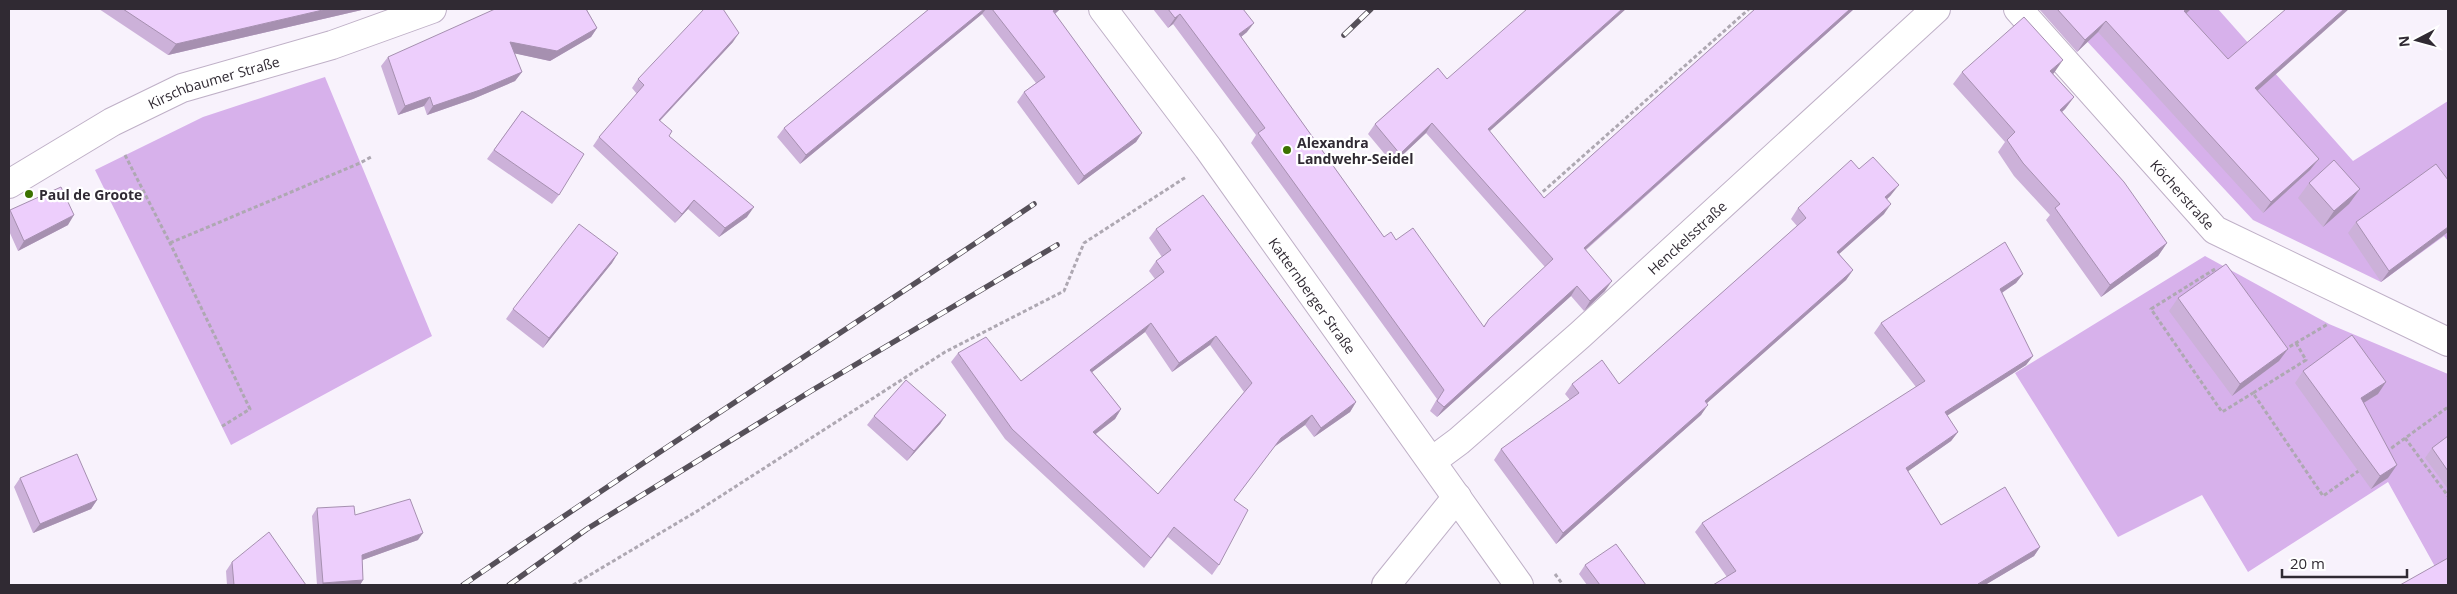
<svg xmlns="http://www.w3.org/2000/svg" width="2457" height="594" font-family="'Open Sans',sans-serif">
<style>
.green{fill:#d7b1eb}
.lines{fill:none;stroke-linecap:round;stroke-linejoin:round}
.minor-casing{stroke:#bfb0c7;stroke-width:30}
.path{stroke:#aea8b2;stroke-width:3;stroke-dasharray:4 2.5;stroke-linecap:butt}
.minor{stroke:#fff;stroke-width:28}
.rail-casing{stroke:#565059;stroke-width:5.5}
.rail{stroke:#fff;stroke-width:4;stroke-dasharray:11;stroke-linecap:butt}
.wall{fill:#ccb1d9;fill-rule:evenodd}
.shaded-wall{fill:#a690b0}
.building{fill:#edcefc;stroke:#a690b0;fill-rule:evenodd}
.poi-dot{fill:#3b7200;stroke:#fff;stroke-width:2}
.labels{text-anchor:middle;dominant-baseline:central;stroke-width:4.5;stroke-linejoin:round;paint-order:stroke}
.street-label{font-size:14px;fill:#302a33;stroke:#fff}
.poi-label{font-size:14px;font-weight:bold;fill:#302a33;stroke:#fff;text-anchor:start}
</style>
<rect width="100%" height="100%" fill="#f8f2fc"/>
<path class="green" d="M2057,9H2218L2353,161L2448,101V241L2444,236L2381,282L2253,220Z
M325,77L432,336L231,445L95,170L203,117Z
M2205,256L2329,324L2448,374V585L2438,572L2388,482L2248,572L2202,495L2118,537L2015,373Z"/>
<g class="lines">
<defs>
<g id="minor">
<path id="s1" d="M1103,9L1208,148L1519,585"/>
<path id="s2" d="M2018,9L2215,230L2448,342"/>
<path id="s3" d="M9,184L112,122L182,88L332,45L432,9"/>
<path id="s4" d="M1432,461L1459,441L1580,335L1936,9"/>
<path d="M1386,585L1457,497"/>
</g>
</defs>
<use href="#minor" class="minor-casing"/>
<path class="path" d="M125,155L170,243L250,409L221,427
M1538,196L1749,9
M170,243L360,163L371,157
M2215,269L2151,309L2222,412L2253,393
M2296,343L2306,360L2253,393L2323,496L2360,470
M2284,350L2328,324
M2405,438L2448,496
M2386,452L2448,407
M1555,574L1563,585
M573,585L699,510L945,352L1064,291L1084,243L1186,177"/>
<use href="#minor" class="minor"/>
<defs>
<path id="rail" d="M1344,35L1371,9
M463,585C651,455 844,332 1034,204
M509,585L587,529L811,391L1057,245"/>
</defs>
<use href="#rail" class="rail-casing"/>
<use href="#rail" class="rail"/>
</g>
<path class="wall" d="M99,9H366L168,55Z
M588,9L587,10L597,28L591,37L550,61L514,53L522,72L515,81L473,99L427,115L424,106L398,115L381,66L388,57Z
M929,9H1060L1055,14L1142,133L1136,142L1078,185L1017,102L1024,92L1036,83L982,14L800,164L777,137L784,128Z
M1153,9H1243L1247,32L1241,37L1384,237L1396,240L1483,327L1489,319L1545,267L1426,133L1393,164L1368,134L1375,124L1438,68L1544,198L1755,9H1854L1586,250L1605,291L1584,311L1571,296L1437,417L1430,411L1437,399L1251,143L1256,135L1173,24L1168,28Z
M2039,9H2191L2186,13L2319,159L2310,170L2263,213L2098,32L2077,52Z
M733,42L660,121L669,136L747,217L719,237L688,209L675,223L593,146L599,137L637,94L632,88L638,79Z
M1962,72L2054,73L2053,74L2074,97L2065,109L2062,112L2167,243L2158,256L2101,297L2046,220L2050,215L2014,176L1998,152L2005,142L1953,84Z
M522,111L559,195L552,204L487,159Z
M1859,169L1891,195L1887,199L1884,214L1839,254L1853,270L1846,280L1707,403L1701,415L1556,544L1494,460L1501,449L1570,400L1565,394L1572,384H1619L1797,226L1791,219L1798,208Z
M2448,180V232L2381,282L2348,233L2356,222Z
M2309,183L2360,189L2349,204L2323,227L2298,198Z
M10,210L68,225L18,251L9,231V212Z
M1156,229L1356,402L1350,412L1314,437L1305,425L1274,447L1234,500L1219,565L1212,575L1168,537L1144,568L1005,439L951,362L958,353L1021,381L1155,279L1149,271L1156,261L1162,257L1149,238ZM1145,332L1172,372L1210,345L1244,392L1158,494L1096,434L1115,419L1121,409L1092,372Z
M618,253L612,263L543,348L506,319L513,309Z
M2023,274L2016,283L2002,293L2033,356L2026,365L1947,415L1958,432L1951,441L1908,471L1941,525L2040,547L2034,556L1985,585H1713L1727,577L1695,532L1702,523L1916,387L1874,333L1881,323Z
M2178,298L2279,361L2232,396L2169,311Z
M2303,371L2378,394L2364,403L2388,478L2371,489L2295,383Z
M946,415L940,424L907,461L867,425L874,416Z
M2448,436V489L2425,458L2432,448Z
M20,478L97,500L91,509L33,533L14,487Z
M317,508L355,515L418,540L362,560L363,580L360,585H317L312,516Z
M232,562L306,585H227L226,571Z
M1585,565L1646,585H1587L1579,574Z"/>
<path class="shaded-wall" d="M327,9H366L168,55L176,44Z
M984,9H986L982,14L800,164L806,155Z
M1056,9H1060L1058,11L1047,20L1053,11Z
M1622,9H1626L1481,139L1488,129Z
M1850,9H1854L1577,257L1584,248Z
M2187,9H2191L2176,23L2184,11Z
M2344,9H2349L2247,100L2255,88Z
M1180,14L1173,24L1168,28L1175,18Z
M2106,21L2098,32L2077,52L2085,40Z
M1254,23L1247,32L1232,44L1239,34Z
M597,28L591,37L550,61L503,51L510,42Z
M739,33L733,42L652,129L659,120Z
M2063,60L2054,73L2041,84L2050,71Z
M522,72L515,81L473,99L427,115L433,106Z
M430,97L424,106L398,115L405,106Z
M2074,97L2065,109L2051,122L2060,110Z
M1432,123L1426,133L1393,164L1400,154Z
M1142,133L1136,142L1078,185L1084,176Z
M2319,159L2310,170L2263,213L2271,202Z
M1899,185L1891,195L1878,208L1885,197Z
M2360,189L2349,204L2323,227L2334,211Z
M694,200L688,209L675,223L682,214Z
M1891,204L1884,214L1830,262L1837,252Z
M754,207L747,217L719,237L725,228Z
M74,215L68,225L18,251L24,241Z
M2448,227V232L2381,282L2389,271Z
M2167,243L2158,256L2101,297L2110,285Z
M618,253L612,263L543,348L549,338Z
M1853,270L1846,280L1698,411L1705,401Z
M2023,274L2016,283L1994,298L2000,289Z
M1612,281L1605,291L1584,311L1590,301Z
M1577,286L1571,296L1437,417L1444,407Z
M1151,323L1145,332L1083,379L1090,370Z
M1216,336L1210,345L1172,372L1179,363Z
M2288,349L2279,361L2232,396L2240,384Z
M2033,356L2026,365L1939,421L1945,412Z
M2386,382L2378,394L2352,410L2361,398Z
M1356,402L1350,412L1314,437L1321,428Z
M1708,405L1701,415L1556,544L1563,533Z
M1121,409L1115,419L1086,441L1093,432Z
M946,415L940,424L907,461L914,451Z
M1312,415L1305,425L1274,447L1281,438Z
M1958,432L1951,441L1900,477L1906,468Z
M2397,465L2388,478L2371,489L2380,476Z
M97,500L91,509L33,533L40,524Z
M423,533L418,540L357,562L362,555Z
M2040,547L2034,556L1985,585H1977Z
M363,580L360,585H321L323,583Z"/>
<path class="building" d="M123,9H327L176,44Z
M495,9H586L597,28L557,51L510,42L522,72L480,90L433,106L430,97L405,106L388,57Z
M704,9H723L739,33L659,120L672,131L669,136L754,207L725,228L694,200L682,214L599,137L644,85L638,79Z
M929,9H984L806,155L784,128Z
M992,9H1056L1053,11L1142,133L1084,176L1024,92L1045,77Z
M1168,9H1243L1254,23L1239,34L1384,237L1391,232L1396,240L1413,228L1484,327L1489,319L1553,259L1432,123L1400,154L1375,124L1438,68L1447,79L1527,9H1622L1488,129L1544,198L1755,9H1850L1584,248L1612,281L1590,301L1577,286L1444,407L1437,401L1444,390L1258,133L1265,128L1180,14L1175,18Z
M2057,9H2187L2184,11L2228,59L2286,9H2344L2255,88L2319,159L2271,202L2106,21L2085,40Z
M2024,17L2063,60L2050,71L2074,97L2060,110L2124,182L2167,243L2110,285L2055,208L2060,204L2023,163L2007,140L2015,132L1962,72Z
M522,111L584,154L559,195L494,150Z
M1873,157L1899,185L1885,197L1891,204L1837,252L1853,270L1705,401L1708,405L1563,533L1501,449L1579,393L1572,384L1602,360L1619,384L1806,218L1798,208L1851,160L1859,169Z
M2334,160L2360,189L2334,211L2309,183Z
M2436,164L2448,180V227L2389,271L2356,222Z
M61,187L74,215L24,241L10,210Z
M1203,195L1356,402L1321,428L1312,415L1281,438L1234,500L1248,510L1219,565L1174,527L1151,558L1012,429L958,353L986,337L1021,381L1164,272L1156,261L1171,250L1156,229ZM1151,323L1179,363L1216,336L1252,383L1158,494L1093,432L1121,409L1090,370Z
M579,224L618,253L549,338L513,309Z
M2005,242L2023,274L2000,289L2033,356L1945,412L1958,432L1906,468L1941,525L2005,487L2040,547L1978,584V585H1713L1736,571L1702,523L1925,381L1881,323Z
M2226,264L2288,349L2240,384L2178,298Z
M2352,335L2386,382L2361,398L2397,465L2380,476L2303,371Z
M906,380L946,415L914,451L874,416Z
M2448,436V471L2432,448Z
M77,454L97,500L40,524L20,478Z
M410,499L423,533L362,555L363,580L323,583L317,508L354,506L355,515Z
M269,532L306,585H234L232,562Z
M1616,544L1646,585H1600L1585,565Z
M2448,558V585H2400Z"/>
<g class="poi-dot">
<circle cx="1287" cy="150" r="5"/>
<circle cx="29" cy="194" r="5"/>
</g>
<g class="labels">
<g class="street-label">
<text stroke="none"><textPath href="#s3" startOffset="230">Kirschbaumer Straße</textPath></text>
<text stroke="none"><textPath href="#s2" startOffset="248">Köcherstraße</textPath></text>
<text stroke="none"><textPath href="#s4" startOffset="339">Henckelsstraße</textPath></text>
<text stroke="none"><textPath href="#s1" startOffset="355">Katternberger Straße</textPath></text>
</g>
<g class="poi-label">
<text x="1297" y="142">Alexandra<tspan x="1297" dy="16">Landwehr-Seidel</tspan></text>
<text x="39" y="194">Paul de Groote</text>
</g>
</g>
<rect width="2457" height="594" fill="none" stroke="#302a33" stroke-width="20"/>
<g transform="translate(2417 40) rotate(264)" stroke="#ffffff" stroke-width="4" paint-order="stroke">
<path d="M0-4L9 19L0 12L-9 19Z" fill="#302a33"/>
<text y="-8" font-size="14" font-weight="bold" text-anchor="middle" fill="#302a33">N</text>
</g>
<path d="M2282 569v8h125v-8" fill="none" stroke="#302a33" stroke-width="2.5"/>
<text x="2290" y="569" font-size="15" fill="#302a33" stroke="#ffffff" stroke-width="4" paint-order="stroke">20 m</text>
</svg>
